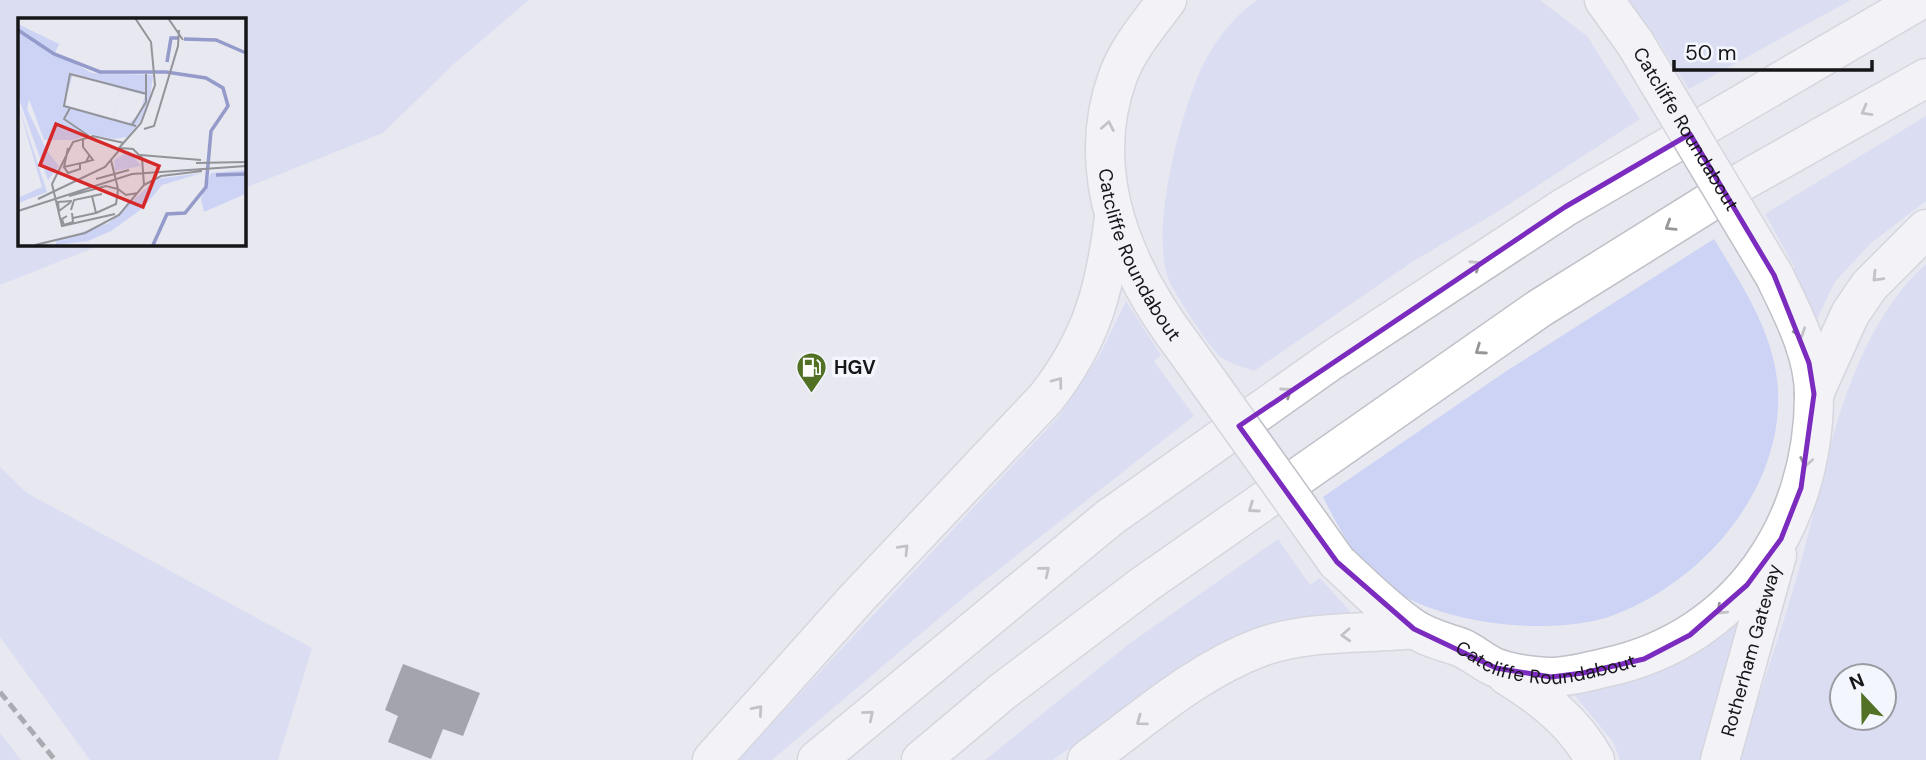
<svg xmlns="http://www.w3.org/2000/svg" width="1926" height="760" font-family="'DM Sans',sans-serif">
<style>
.green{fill:#cdd3f5;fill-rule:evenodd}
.building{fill:#515359}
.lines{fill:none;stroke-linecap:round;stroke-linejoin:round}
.highway-casing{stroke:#bfc0c8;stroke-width:41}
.highway{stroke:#fff;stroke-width:38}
.rail{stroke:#616166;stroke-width:5;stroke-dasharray:10 5;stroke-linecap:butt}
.highway-bridge-casing{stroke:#bfc0c8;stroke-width:41;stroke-linecap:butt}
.highway-bridge{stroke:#fff;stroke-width:38}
.oneway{stroke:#969698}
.marked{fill:none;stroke:#7b2cbf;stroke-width:5;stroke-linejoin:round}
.labels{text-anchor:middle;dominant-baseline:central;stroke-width:7;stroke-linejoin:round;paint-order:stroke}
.street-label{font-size:19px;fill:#161619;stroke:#f4f6fe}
.poi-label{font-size:19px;font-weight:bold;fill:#161619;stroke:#f4f6fe;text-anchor:start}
.inset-river{fill:none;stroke:#949bca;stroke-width:3.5}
.inset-road{fill:none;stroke:#93949a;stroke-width:2}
.view{fill:#d62828;fill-opacity:0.15;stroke:#d62828;stroke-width:3.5}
.inset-edge{fill:none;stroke:#161619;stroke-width:3.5}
</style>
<rect width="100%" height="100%" fill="#e7e8f0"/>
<path class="green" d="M0,0H529L456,62L383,133L243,189V19H19V243H106L0,285Z
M1257,0H1540L1587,36L1640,119L1497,212L1412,262L1254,371C1244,367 1227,363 1219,356C1208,344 1171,290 1167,275C1151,224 1183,96 1210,52C1222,32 1238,13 1257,0Z
M1619,0H1851L1689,89L1655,36L1643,41Z
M1926,116V201L1871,243L1835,282L1813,327L1784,275L1795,268L1765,214Z
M1714,239C1740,282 1771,328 1777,379C1789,482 1707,580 1614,615C1555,637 1444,625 1392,589C1359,567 1341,532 1323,497L1505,372Z
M1926,264V760H1738C1758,698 1780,636 1798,573C1827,470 1843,340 1926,264ZM1842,676H1884V718H1842Z
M1126,301L1161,355L1154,361L1194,416L970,592L772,760H738L1059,416L1099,356Z
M0,467L27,493L312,648L278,760H90L0,637Z
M1278,539L1310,585L1320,578L1356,618L1175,673L1053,760H985L1129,644Z
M1743,606L1703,760H1620L1613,742L1568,687Z
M0,733L21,760H0Z"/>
<path class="building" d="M403,664L480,693L463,736L443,729L431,759L388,742L398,716L385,710Z"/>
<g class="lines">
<defs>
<g id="highway">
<path id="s1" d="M1167,0C1150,23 1128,48 1118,76C1082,174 1126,272 1185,349"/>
<path d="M1604,0L1635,43"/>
<path d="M1814,394L1850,314L1869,286L1926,229"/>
<path id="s2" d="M1337,562C1361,584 1386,610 1413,628C1427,638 1446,642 1462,648C1473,653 1483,662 1494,667C1508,673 1535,677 1551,677C1570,677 1590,671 1608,667C1738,638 1814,525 1814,395C1814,353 1792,312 1774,275"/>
<path d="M1506,675C1543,698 1574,722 1595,760"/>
<path d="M712,760L857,598L1046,398C1092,339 1105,290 1114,217"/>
<path d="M817,760L1109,518L1332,360L1565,207L1920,0"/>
<path d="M921,760L1002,692L1145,584L1540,308L1745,180L1926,78"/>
<path d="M1087,760C1142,720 1196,671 1261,647C1308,630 1365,634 1414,629"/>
<path id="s3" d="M1720,760L1777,555"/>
</g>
</defs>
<use href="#highway" class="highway-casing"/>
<use href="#highway" class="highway"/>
<path class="rail" d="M0,692L55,760"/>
<defs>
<g id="highway-bridge">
<path id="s4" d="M1635,43L1774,275"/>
<path d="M1185,349L1337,562"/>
</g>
</defs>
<use href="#highway-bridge" class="highway-bridge-casing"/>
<use href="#highway-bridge" class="highway-bridge"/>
</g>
<defs><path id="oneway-chevron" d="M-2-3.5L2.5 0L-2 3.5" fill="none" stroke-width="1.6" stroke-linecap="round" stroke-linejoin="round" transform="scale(1.75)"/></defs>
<g class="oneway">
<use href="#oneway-chevron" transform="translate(1866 111) rotate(151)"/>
<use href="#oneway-chevron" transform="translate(1108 126) rotate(-79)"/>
<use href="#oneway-chevron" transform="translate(1670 226) rotate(148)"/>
<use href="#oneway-chevron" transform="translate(1476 265) rotate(-33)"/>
<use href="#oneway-chevron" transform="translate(1877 277) rotate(134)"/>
<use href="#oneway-chevron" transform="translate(1800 333) rotate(72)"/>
<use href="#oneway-chevron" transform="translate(1480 350) rotate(145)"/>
<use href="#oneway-chevron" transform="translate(1058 382) rotate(-53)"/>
<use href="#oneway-chevron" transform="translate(1287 392) rotate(-35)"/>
<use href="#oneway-chevron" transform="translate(1806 462) rotate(101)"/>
<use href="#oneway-chevron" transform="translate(1253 508) rotate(145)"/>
<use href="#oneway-chevron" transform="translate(904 549) rotate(-46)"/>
<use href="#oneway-chevron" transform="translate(1045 571) rotate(-39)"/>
<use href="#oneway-chevron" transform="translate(1721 610) rotate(137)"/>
<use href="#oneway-chevron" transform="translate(1346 635) rotate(177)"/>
<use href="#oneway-chevron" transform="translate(758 710) rotate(-49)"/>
<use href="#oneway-chevron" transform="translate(869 715) rotate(-40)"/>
<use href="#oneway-chevron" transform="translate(1141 721) rotate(144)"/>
</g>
<path d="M0 0H1926V760H0ZM1690,134L1774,275L1809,363L1814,394L1801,488L1781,539L1747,585L1690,635L1644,659L1583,673L1551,677L1496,668L1414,629L1337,562L1239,426L1565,207Z" fill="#e7e8f0" fill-opacity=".55" fill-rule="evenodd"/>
<path class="marked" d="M1690,134L1774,275L1809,363L1814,394L1801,488L1781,539L1747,585L1690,635L1644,659L1583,673L1551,677L1496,668L1414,629L1337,562L1239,426L1565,207Z"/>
<defs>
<symbol id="fuel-pin" viewBox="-11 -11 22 30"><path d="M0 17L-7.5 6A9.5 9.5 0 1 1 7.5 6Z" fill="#537125" stroke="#f4f6fe"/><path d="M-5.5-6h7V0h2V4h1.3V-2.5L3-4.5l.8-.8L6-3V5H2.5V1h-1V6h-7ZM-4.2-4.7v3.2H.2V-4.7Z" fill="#fff"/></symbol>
</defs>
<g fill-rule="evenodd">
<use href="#fuel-pin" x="794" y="350" width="35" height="47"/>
</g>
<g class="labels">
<g class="street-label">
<text stroke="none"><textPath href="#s4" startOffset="100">Catcliffe Roundabout</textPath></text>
<text stroke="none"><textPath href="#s1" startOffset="278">Catcliffe Roundabout</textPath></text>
<text stroke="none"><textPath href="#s3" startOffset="114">Rotherham Gateway</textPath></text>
<text stroke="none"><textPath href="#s2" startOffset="242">Catcliffe Roundabout</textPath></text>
</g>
<g class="poi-label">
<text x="834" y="367">HGV</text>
</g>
</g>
<g transform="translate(18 18)">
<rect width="228" height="228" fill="#e7e8f0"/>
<path d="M53,0L37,35L74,55L135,57L132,81L124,101L109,119L96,121L70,116L48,102L50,90L47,103L68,117L56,122H26L11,81L9,91L29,133L41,148L30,162L0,78V6L41,26ZM55,56L103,71L95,101L46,87ZM103,71L127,77L122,96L111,105L95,100ZM0,86L29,174L0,185V180L24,169ZM111,133L123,148L97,153L96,142ZM227,152V176L186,194L183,181L193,155ZM184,155L144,167L125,190L93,213L70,223L38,227V223L91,205L138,161Z" fill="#cdd3f5" fill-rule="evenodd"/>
<path class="inset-river" d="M0,12L36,36L82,54H148L188,60L205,70L210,88L193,113L188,169L167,195L149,196L135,227M166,21L198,22L228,35M149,44L153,20H161M198,157L228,156"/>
<path class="inset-road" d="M150,0L165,22M52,90L46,101L71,118M114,107L128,84V56M118,108L46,88L52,56L129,76M126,111L136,108L160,28L161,12M65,121V129L75,142L67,144M50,130L46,149L68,144L71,138M101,130L123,105L137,67L133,24L117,0M122,137L183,142M93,142L100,171L108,177L120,175M178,145L228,144M46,149L50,155L62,151V146M78,161L111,152M126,167L143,158L184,153M51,178L88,168L100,171M53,184L41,193L40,184L54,183M53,192L56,182L84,176M0,193L114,156L228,148M78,195L98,186L100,172M97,196L44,208L34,166L55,124L75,118L106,125M49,198L44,201L46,207L55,204L54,195M55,200L78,195L74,178M17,227L67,215L101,197L126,167L124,140L115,131L103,130L87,149L20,181"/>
<path class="view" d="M38,106L141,148L125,189L22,147Z"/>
<rect width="228" height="228" class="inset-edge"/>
</g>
<g transform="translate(1863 697) rotate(338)"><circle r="33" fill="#f4f6fe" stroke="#9b9ca2" stroke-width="2"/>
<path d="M0-5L12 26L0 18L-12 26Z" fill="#537125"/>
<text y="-10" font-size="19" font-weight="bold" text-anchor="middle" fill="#161619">N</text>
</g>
<path d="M1674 60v10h198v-10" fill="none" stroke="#161619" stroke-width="3.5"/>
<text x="1685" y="60" font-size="21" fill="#161619" stroke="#f4f6fe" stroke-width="5" paint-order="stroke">50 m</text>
</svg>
